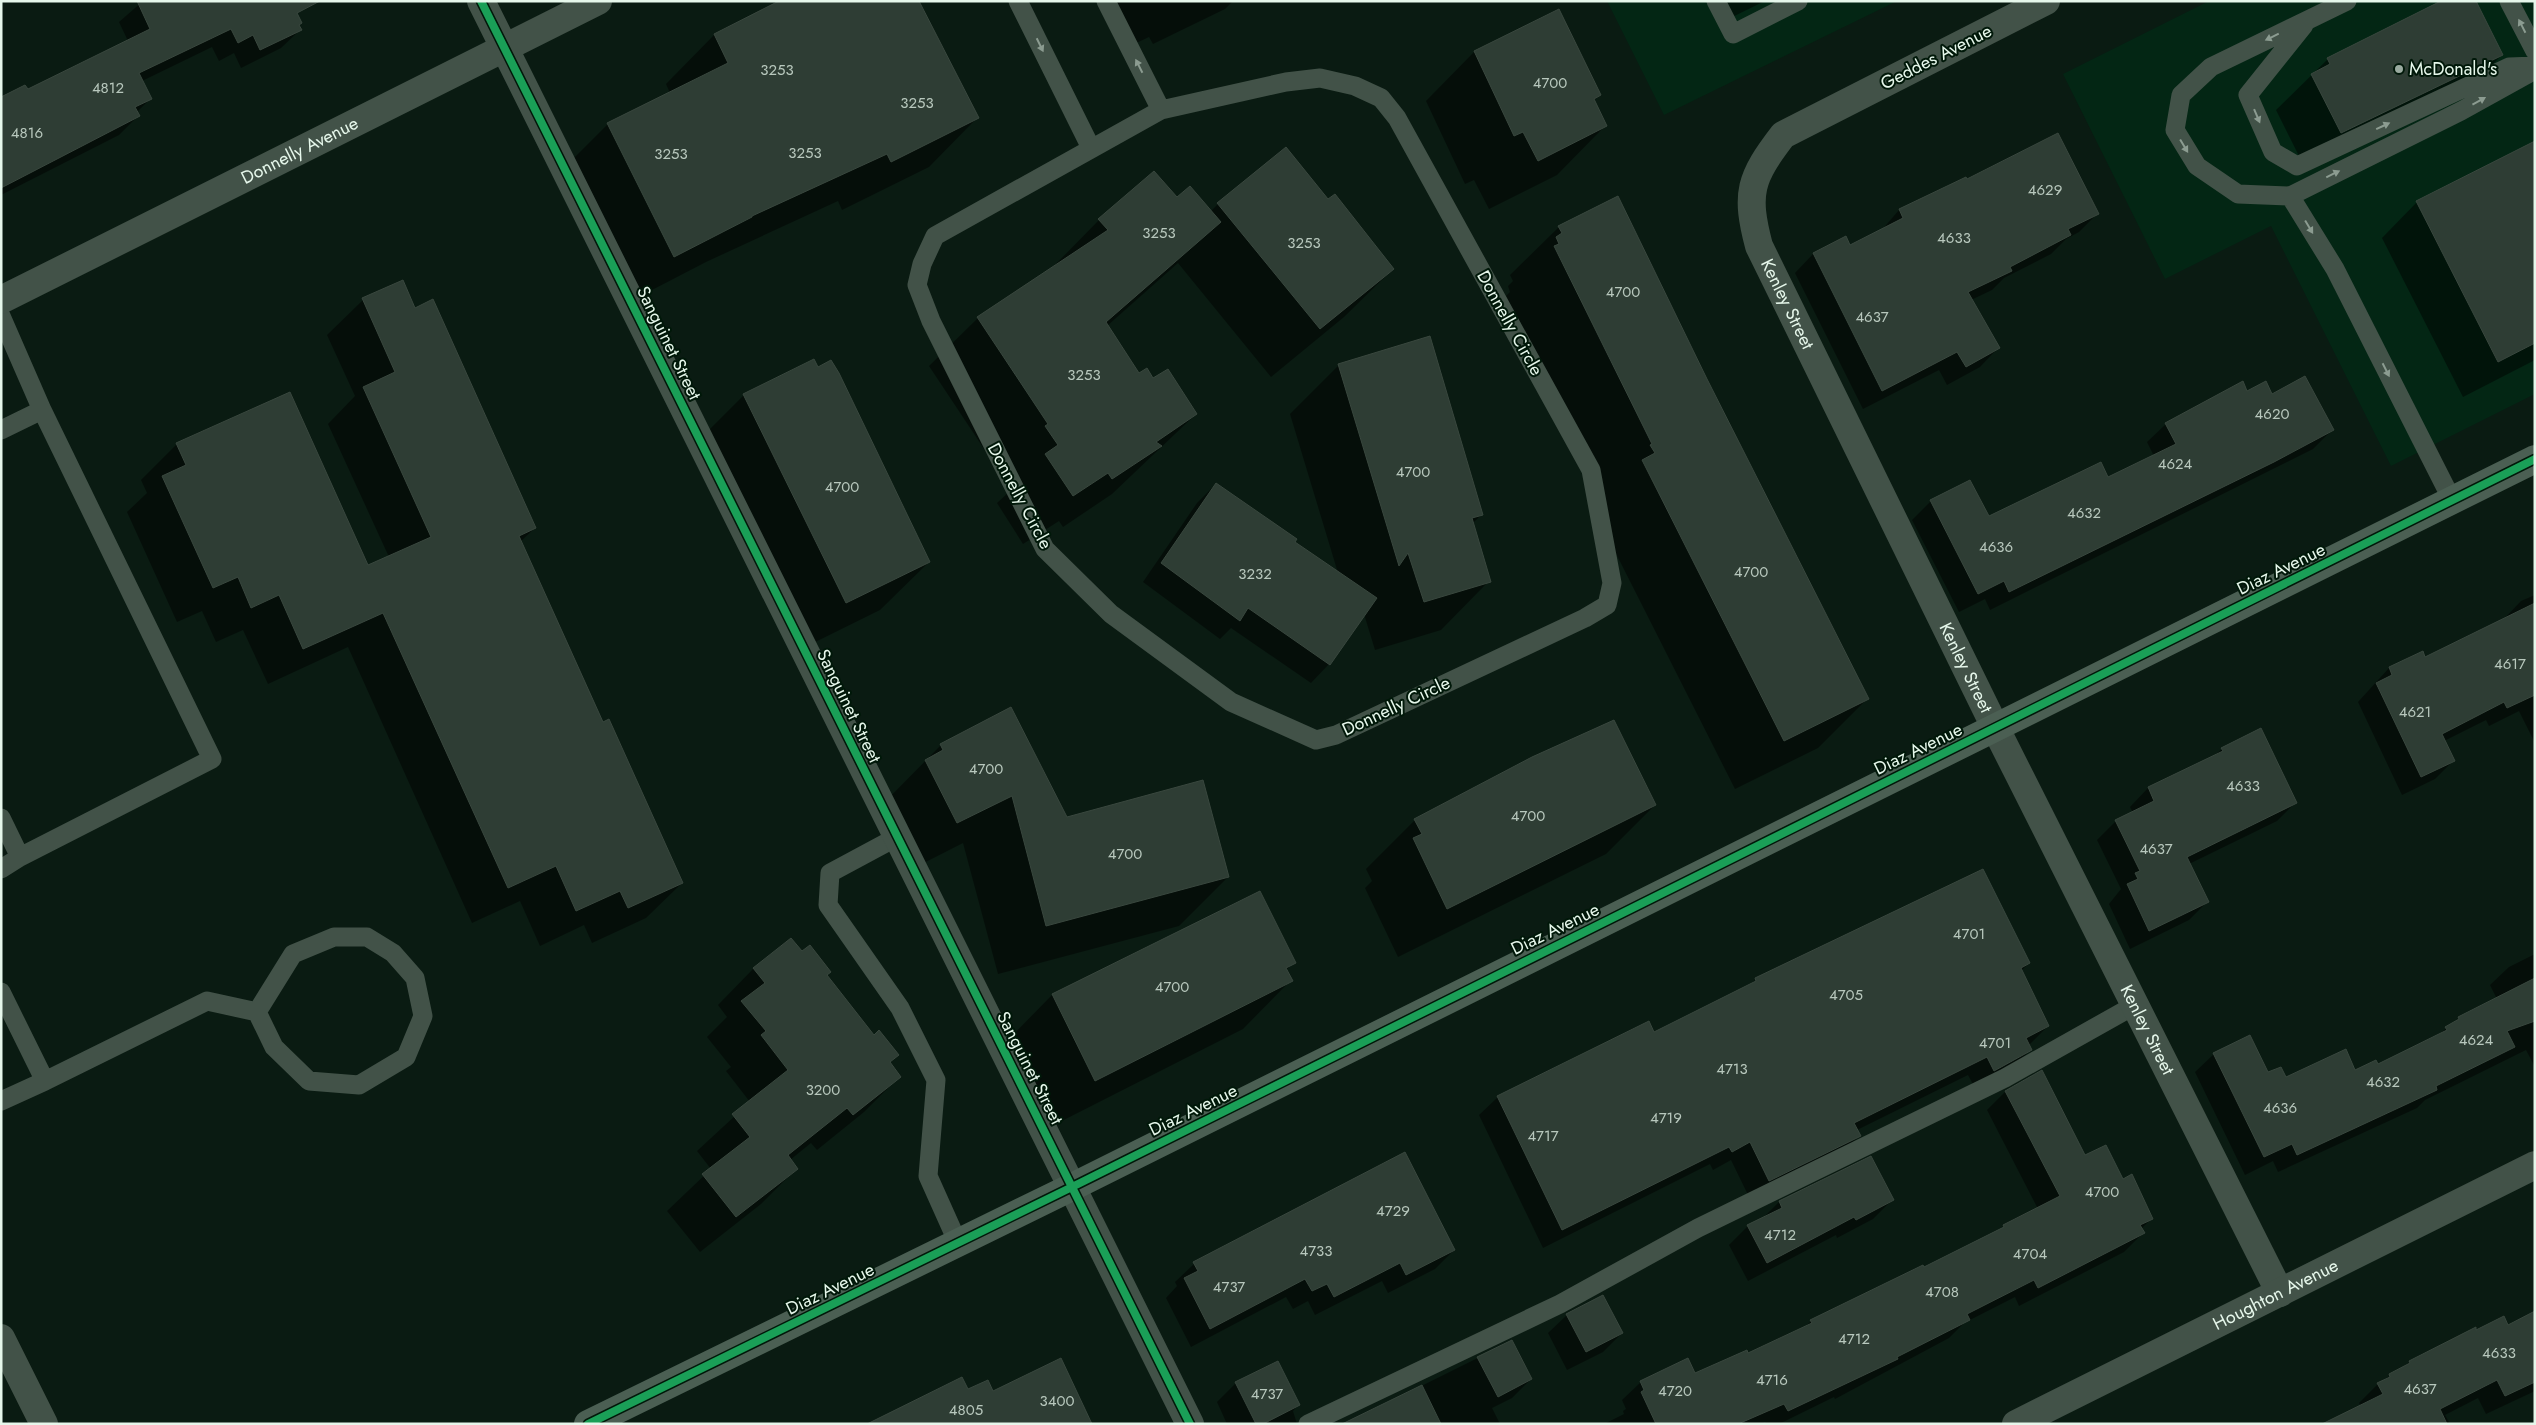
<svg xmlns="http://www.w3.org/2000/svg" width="2536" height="1425" font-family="Jost,sans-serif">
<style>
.built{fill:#032614}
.shadow{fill:#0007}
.building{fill:#2e3d34;stroke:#39473e}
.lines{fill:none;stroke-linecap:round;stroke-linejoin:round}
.lane{stroke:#425248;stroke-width:19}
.street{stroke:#425248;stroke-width:28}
.secondary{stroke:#4b5f53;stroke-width:28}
.cycleway-casing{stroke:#001809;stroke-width:11}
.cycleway{stroke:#1a9f57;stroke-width:8}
.oneway{fill:#8c9c91}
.poi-dot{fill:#99aa9f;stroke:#001809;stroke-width:2}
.labels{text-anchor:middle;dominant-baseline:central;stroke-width:4;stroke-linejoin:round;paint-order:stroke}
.number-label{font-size:15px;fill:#b8c8bd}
.street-label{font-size:18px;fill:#e6f7eb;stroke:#001809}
.poi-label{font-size:18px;fill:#e6f7eb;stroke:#001809;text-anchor:start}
</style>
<rect width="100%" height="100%" fill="#0a1b12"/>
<path class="built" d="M1607,1H1897L1664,115Z
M2209,1H2535V394L2391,466L2271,226L2165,279L2063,74Z"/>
<path class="shadow" d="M143,1L298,25L300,30L281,48L241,68L234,53L219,61L212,47L142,81L151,98L136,113L138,116L119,135L1,195V98L27,91L128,41L119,22Z
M781,1H919L977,118L929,167L842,210L838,201L706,262L625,304L559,173L608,124L670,93L666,84L714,35Z
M1109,1H1233L1225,9L1153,44L1149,37L1130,46Z
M1707,1H1765L1718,24Z
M1558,11L1600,95L1593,101L1605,126L1557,175L1489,209L1474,180L1465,184L1426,101L1474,52Z
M2502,55L2466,91L2305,168L2276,110L2328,59Z
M2535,153V360L2463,397L2382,238L2417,202Z
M1965,178L1966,180L2097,214L2079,232L2066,239L2051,254L2004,278L1992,290L1971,300L1998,348L1980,367L1947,385L1939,370L1863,409L1795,273L1813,254L1845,238L1850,247L1881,231L1899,210Z
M1176,199L1211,211L1218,204L1328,201L1393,269L1344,317L1271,377L1178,263L1107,326L1139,374L1153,380L1196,414L1112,494L1063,527L1059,521L1023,544L997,503L1009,492L998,475L1000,473L929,366L978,318L1051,269L1099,220Z
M1559,227L1706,380L1867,699L1818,748L1735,789L1594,510L1605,499L1506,296L1510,292L1508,286L1513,281L1510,275Z
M363,300L414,309L535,528L520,542L602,723L682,883L646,918L592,943L584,925L540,946L520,901L472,923L348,647L268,684L243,630L216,642L202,611L177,622L127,512L147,493L141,480L177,444L368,567L389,557L328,424L355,396L327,335Z
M1339,365L1481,515L1472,524L1489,581L1441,630L1375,650L1364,614L1329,664L1311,683L1231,628L1220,639L1143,582L1197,503L1216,484L1338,573L1290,414Z
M2247,392L2272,395L2332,430L2313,449L1990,610L1985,599L1959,612L1912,520L1931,501L1988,518L2108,479L2154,456L2147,442L2166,424Z
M744,395L929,562L880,610L797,651L695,444Z
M2535,595V743L2519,711L2489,726L2486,720L2444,741L2453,761L2435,779L2402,795L2358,702L2389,668L2425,658L2502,621L2521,601Z
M941,745L1066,818L1228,877L1179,926L998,974L963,843L908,871L877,810Z
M2222,749L2296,802L2277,821L2189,864L2207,902L2189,920L2130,949L2109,904L2121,889L2097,840L2116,821L2133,813L2130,807L2148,788L2213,757Z
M1655,805L1606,854L1398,957L1365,888L1372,881L1366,869L1415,820Z
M1259,893L1294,962L1286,970L1291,980L1243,1029L1046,1129L1004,1044L1052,995Z
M791,940L826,976L874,1036L897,1055L889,1063L899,1077L864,1112L817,1150L811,1143L790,1160L796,1169L761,1204L700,1252L667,1211L711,1169L697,1151L750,1102L726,1071L731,1067L707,1037L727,1017L718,1005L753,969Z
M2535,954V1067L2526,1050L2425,1100L2417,1108L2278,1172L2273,1161L2245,1175L2195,1072L2214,1054L2285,1079L2355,1071L2378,1065L2437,1036L2459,1018L2497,999L2490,985L2509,967Z
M2029,963L2021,971L2048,1026L2029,1045L2030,1050L2012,1069L1975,1088L1968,1075L1857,1130L1859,1136L1841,1154L1750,1199L1731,1160L1713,1170L1710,1164L1543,1248L1479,1115L1498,1097L1654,1033L1750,986L1756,979Z
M2041,1072L2084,1156L2122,1181L2152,1218L2141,1229L2143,1233L2124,1252L2019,1306L2015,1297L1964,1323L1949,1338L1835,1399L1834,1397L1779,1424H1767L1765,1422L1760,1424H1604L1624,1414L1623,1411L1626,1409L1622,1400L1641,1382L1694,1374L1748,1354L1804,1328L1811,1321L1998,1232L2004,1226L2038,1209L1987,1110L2005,1092Z
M1405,1154L1454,1250L1435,1269L1388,1293L1382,1281L1315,1315L1308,1301L1293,1309L1286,1297L1191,1347L1166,1298L1177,1286L1175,1282L1194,1264Z
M1870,1158L1892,1200L1873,1219L1837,1238L1836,1235L1748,1281L1729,1245L1748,1226L1763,1218L1779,1202Z
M2535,1313V1391L2486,1414L2478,1398L2445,1415L2450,1424H2333L2361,1406L2359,1403L2378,1384L2410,1362L2476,1331L2507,1326Z
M1567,1315L1622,1333L1603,1352L1567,1370L1548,1333Z
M1512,1341L1531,1379L1512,1398L1492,1408L1500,1424H1369L1387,1403Z
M1236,1383L1298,1405L1293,1411L1297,1424H1227L1217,1402Z"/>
<path class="building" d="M137,1H320L297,13L302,23L299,25L302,30L260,50L253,35L238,43L231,29L139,73L152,99L135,107L140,116L1,188V97L25,85L28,89L150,29Z
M779,1H919L979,118L891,162L887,154L752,216V217L674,257L607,123L728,63L714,34Z
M2441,1H2476L2503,55L2341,133L2311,74L2330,64L2327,58Z
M1559,9L1601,95L1594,99L1607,126L1538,161L1523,132L1514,136L1474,51Z
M2058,133L2099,214L2068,229L2071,235L2010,267L2012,271L1968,292L2000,348L1966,367L1957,352L1882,391L1813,253L1846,236L1850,245L1903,218L1899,209L1966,177L1967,179Z
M2535,141V343L2498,362L2416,201Z
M1286,147L1328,199L1335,194L1394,269L1320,329L1217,203Z
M1154,171L1177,197L1190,186L1221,222L1106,322L1139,373L1147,368L1153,378L1168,369L1197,414L1156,442L1162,446L1112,479L1108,473L1073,496L1045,454L1058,445L1045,426L1048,424L977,317L1108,230L1098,219Z
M1618,196L1707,379L1869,699L1784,741L1642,460L1655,453L1650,445L1652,444L1554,246L1559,244L1556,237L1562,233L1558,226Z
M403,280L415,308L433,299L536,528L519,536L603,722L609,719L683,883L628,908L620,891L576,911L556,866L508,888L383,613L303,649L279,595L251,608L238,577L213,588L162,476L186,465L176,443L290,392L368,565L431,537L363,387L395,372L362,298Z
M1430,336L1483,515L1472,518L1491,582L1424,602L1408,553L1399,566L1338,364Z
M814,359L818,367L831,360L839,373L930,562L846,603L743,394Z
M2305,376L2334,430L2274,462L2009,592L2004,581L1978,594L1930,500L1970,480L1989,516L2101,462L2108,477L2176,444L2165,423L2243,381L2247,391L2266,381L2272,394Z
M1216,483L1297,539L1295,542L1377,598L1330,665L1248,608L1240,621L1161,563Z
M2535,603V695L2507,708L2504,702L2442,734L2455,761L2421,777L2376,683L2392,675L2389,667L2423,651L2425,657Z
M1011,707L1067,817L1203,780L1229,877L1046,926L1012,796L957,823L925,760L943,750L940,744Z
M1614,720L1656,805L1447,909L1413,838L1422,834L1414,819L1532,757Z
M2261,728L2297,803L2187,857L2209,902L2149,931L2127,884L2138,879L2135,873L2140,871L2115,820L2154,801L2148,787L2223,751L2221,748Z
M1983,869L2030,963L2021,968L2049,1026L2026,1038L2032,1050L1994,1071L1987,1057L1854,1123L1861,1136L1769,1181L1750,1142L1732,1152L1729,1147L1562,1230L1497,1096L1649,1021L1654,1032L1756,981L1755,978Z
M1260,891L1296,963L1286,968L1293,981L1095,1081L1052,994Z
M791,938L802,951L810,945L831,972L827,975L874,1035L879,1030L899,1055L890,1062L901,1077L853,1115L847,1108L788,1155L798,1169L736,1217L702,1174L750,1137L732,1114L788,1070L761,1035L766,1031L741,1001L765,983L753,968Z
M2535,978V1021L2507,1031L2515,1047L2436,1086L2437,1090L2297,1155L2292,1144L2264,1157L2213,1053L2250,1035L2268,1072L2281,1067L2286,1077L2346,1049L2355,1070L2376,1060L2378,1064L2447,1030L2445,1027L2459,1019L2458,1017Z
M2042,1070L2085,1155L2106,1145L2123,1179L2132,1174L2153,1219L2140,1225L2145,1233L2038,1288L2034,1280L1967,1314L1970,1320L1897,1357L1898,1359L1788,1411L1784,1404L1738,1424H1656L1641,1392L1644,1390L1640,1381L1688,1358L1695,1373L1747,1350L1748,1353L1812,1323L1810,1320L1923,1265L1924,1267L2004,1227L2003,1225L2060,1196L2005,1091Z
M1405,1152L1455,1250L1406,1275L1400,1263L1334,1297L1327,1284L1312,1291L1305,1279L1210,1329L1184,1278L1198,1271L1193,1262Z
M1871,1156L1894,1200L1856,1220L1854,1217L1767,1263L1747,1225L1782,1208L1779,1201Z
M1603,1295L1623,1333L1586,1352L1566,1314Z
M2535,1311V1382L2505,1396L2497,1380L2440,1409L2447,1424H2322L2383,1394L2377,1383L2390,1377L2389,1374L2410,1363L2409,1361L2476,1327V1330L2504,1316L2508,1325Z
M1512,1340L1532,1379L1498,1397L1477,1357Z
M1061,1358L1092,1424H867L962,1377L968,1389L988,1380L993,1391Z
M1278,1361L1300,1405L1263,1424H1256L1235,1382Z
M1422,1385L1441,1424H1342Z"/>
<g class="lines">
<path class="lane" d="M1018,1L1091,148
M1106,1L1161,110
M1716,1L1733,34L1798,1
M2347,1L2211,67L2181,95L2175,130L2197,166L2238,194L2290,196L2335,269L2452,500
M2509,1L2535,51
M2304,25L2248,95L2273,152L2297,166L2509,67L2535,66
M1320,78L1355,86L1381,98L1397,118L1591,470L1612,583L1607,605L1585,618L1336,735L1316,740L1231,702L1111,614L1045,549L931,321L917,285L922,264L935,236L1161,110L1286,82Z
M2290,196L2461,111L2535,70
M1,316L42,410L1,430
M1,818L20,857L1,869
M897,837L830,873L828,905L900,1008L936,1080L928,1176L958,1243
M20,857L212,759L42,410
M1,992L45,1081L1,1101
M45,1081L207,1001L257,1012L274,1047L309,1081L359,1085L406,1057L423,1016L415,978L393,953L367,937H334L293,954L257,1012
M1308,1424L1560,1304L1698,1228L2005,1078L2135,1005"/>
<g class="street">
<path d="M481,1L1190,1424"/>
<path id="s1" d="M2046,1L1783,135C1750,178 1745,193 1759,246L1995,727L2280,1293"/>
<path id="s2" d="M1,300L598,1"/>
<path d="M1,1338L44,1424"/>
<path id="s3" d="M2016,1424L2535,1165"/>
</g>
<path class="secondary" d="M588,1424L1072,1187L2535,459"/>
<defs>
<path id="cycleway" d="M481,1L1190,1424
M588,1424L1072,1187L2535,459"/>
</defs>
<use href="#cycleway" class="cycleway-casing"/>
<use href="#cycleway" class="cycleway"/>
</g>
<defs><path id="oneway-solid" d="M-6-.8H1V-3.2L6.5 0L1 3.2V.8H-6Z" transform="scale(1.25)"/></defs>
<g class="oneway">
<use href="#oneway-solid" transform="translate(2522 26) rotate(-117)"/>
<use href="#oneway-solid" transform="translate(2272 37) rotate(154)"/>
<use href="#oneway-solid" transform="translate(1040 45) rotate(64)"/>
<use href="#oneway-solid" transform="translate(1139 66) rotate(-117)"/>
<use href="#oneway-solid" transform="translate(2479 101) rotate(-29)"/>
<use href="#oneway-solid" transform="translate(2257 116) rotate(67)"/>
<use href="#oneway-solid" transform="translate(2383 126) rotate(-25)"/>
<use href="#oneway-solid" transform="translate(2184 146) rotate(59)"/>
<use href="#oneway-solid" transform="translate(2333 174) rotate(-26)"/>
<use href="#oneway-solid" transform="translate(2309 227) rotate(59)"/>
<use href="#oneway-solid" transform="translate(2386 370) rotate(63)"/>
</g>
<circle class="poi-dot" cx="2399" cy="69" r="5"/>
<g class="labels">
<g class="number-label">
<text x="777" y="70">3253</text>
<text x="1550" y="83">4700</text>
<text x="108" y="88">4812</text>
<text x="917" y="103">3253</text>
<text x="27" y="133">4816</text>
<text x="805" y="153">3253</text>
<text x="671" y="154">3253</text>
<text x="2045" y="190">4629</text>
<text x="1159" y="233">3253</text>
<text x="1954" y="238">4633</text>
<text x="1304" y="243">3253</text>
<text x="1623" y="292">4700</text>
<text x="1872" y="317">4637</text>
<text x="1084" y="375">3253</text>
<text x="2272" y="414">4620</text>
<text x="2175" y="464">4624</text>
<text x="1413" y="472">4700</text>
<text x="842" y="487">4700</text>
<text x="2084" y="513">4632</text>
<text x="1996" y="547">4636</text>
<text x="1751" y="572">4700</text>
<text x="1255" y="574">3232</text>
<text x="2510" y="664">4617</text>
<text x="2415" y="712">4621</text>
<text x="986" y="769">4700</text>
<text x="2243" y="786">4633</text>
<text x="1528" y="816">4700</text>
<text x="2156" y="849">4637</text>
<text x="1125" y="854">4700</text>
<text x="1969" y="934">4701</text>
<text x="1172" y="987">4700</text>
<text x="1846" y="995">4705</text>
<text x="2476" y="1040">4624</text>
<text x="1995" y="1043">4701</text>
<text x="1732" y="1069">4713</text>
<text x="2383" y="1082">4632</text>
<text x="823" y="1090">3200</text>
<text x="2280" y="1108">4636</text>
<text x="1666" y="1118">4719</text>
<text x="1543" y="1136">4717</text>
<text x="2102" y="1192">4700</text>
<text x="1393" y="1211">4729</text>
<text x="1780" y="1235">4712</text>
<text x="1316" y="1251">4733</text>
<text x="2030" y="1254">4704</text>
<text x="1229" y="1287">4737</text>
<text x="1942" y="1292">4708</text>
<text x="1854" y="1339">4712</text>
<text x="2499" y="1353">4633</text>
<text x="1772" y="1380">4716</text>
<text x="2420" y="1389">4637</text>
<text x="1675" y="1391">4720</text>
<text x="1267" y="1394">4737</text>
<text x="1057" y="1401">3400</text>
<text x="966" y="1410">4805</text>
</g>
<g class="street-label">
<text transform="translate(1936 57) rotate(-27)">Geddes Avenue</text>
<text stroke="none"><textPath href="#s2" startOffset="334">Donnelly Avenue</textPath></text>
<text stroke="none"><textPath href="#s1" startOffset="480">Kenley Street</textPath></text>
<text transform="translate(1510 323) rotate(61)">Donnelly Circle</text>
<text transform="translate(669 343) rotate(64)">Sanguinet Street</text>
<text transform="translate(1020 496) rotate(62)">Donnelly Circle</text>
<text transform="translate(2281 569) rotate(-26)">Diaz Avenue</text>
<text stroke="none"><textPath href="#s1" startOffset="885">Kenley Street</textPath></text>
<text transform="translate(849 706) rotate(64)">Sanguinet Street</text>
<text transform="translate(1396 706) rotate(-25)">Donnelly Circle</text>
<text transform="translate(1918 749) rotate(-26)">Diaz Avenue</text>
<text transform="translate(1555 929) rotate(-26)">Diaz Avenue</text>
<text stroke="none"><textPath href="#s1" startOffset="1290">Kenley Street</textPath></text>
<text transform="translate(1030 1068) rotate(63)">Sanguinet Street</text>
<text transform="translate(1193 1110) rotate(-26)">Diaz Avenue</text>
<text transform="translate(830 1289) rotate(-26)">Diaz Avenue</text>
<text stroke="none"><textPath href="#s3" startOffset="290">Houghton Avenue</textPath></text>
</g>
<g class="poi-label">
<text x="2409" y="69">McDonald's</text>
</g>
</g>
<rect width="2536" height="1425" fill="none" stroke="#e6f7eb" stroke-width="5"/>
</svg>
